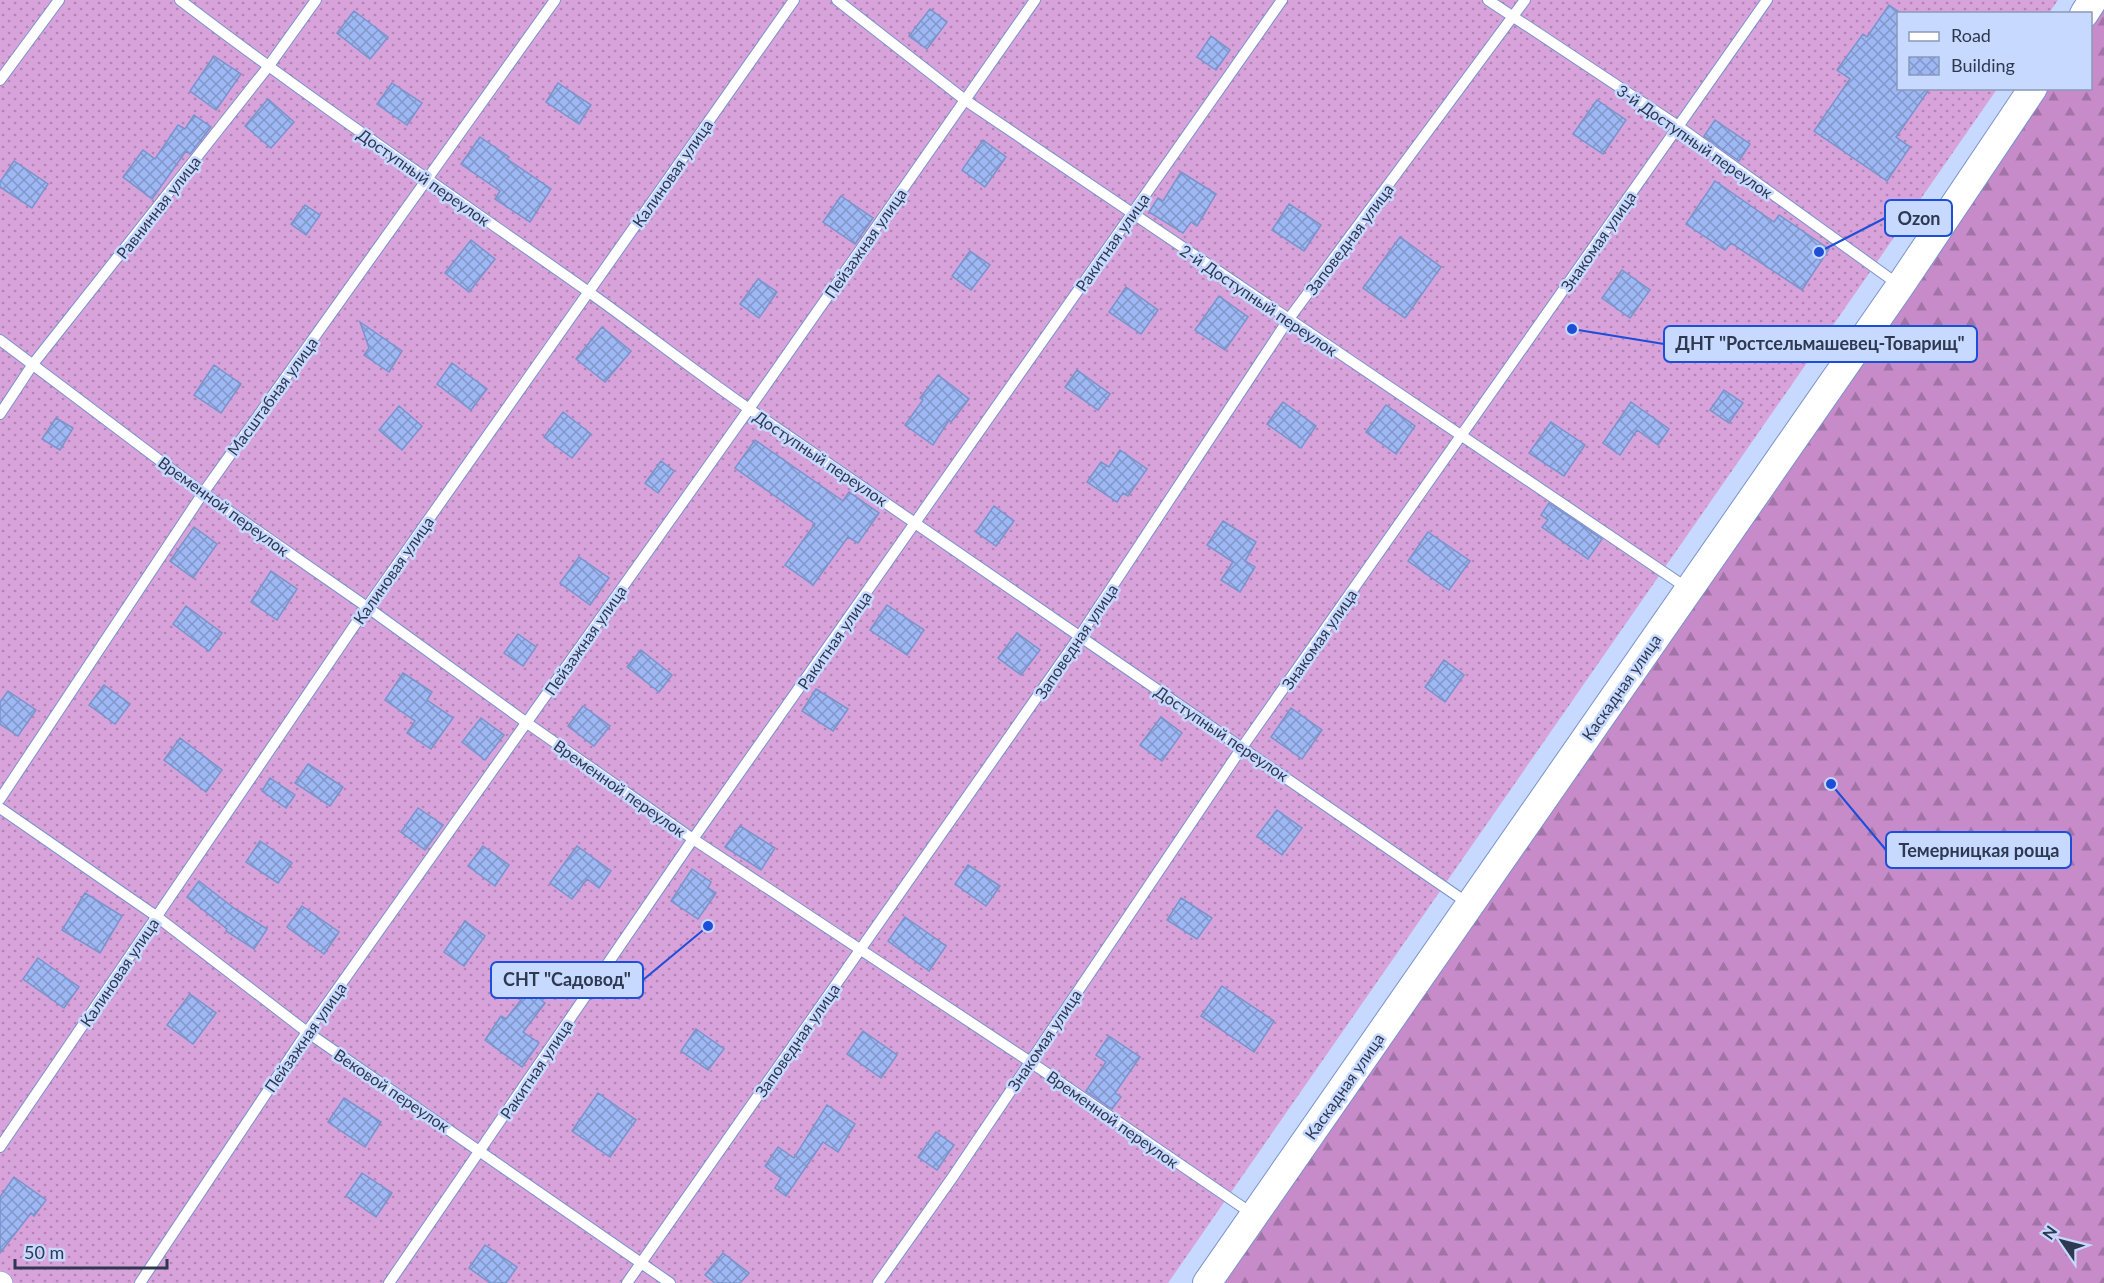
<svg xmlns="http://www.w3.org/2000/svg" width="2104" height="1283" font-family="Lato,sans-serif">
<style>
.forest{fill:url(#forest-firs)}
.garden{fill:url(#garden-dots)}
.building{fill:url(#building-cross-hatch);stroke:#7993cc;stroke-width:1.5}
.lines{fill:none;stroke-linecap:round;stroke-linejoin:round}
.lane-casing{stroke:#7993cc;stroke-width:12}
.street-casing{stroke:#7993cc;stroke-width:22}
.secondary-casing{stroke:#7993cc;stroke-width:30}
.lane{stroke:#fff;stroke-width:10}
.street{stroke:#fff;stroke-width:21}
.secondary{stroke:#fff;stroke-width:28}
.labels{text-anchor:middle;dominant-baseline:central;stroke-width:5;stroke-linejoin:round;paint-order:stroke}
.street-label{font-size:16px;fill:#2e3951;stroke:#c7d9fe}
.leader{fill:none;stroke:#1d4ed8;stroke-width:2}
.callout-dot{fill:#1d4ed8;stroke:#c7d9fe;stroke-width:2}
.callout{fill:#c7d9fe;stroke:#1d4ed8;stroke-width:2}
.callout-label{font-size:18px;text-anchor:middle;font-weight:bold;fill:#2e3951}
</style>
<defs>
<pattern id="forest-firs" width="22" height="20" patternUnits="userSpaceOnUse" patternTransform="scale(1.5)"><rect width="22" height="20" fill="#c78bc9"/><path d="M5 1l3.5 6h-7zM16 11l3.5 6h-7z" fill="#a273a6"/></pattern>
<pattern id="garden-dots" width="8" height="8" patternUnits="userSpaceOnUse" patternTransform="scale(1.5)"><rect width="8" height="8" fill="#d8a2da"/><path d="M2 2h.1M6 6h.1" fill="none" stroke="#b085b3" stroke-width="1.8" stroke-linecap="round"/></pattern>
<pattern id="building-cross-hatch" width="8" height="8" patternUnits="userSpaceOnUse" patternTransform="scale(1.5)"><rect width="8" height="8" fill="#9db8f4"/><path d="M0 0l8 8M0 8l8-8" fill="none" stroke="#8097c8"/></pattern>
</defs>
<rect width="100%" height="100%" fill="#c7d9fe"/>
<path class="forest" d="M2104,0V1283H1217L2039,89L2090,88L2091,16Z"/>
<path class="garden" d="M0,0H2058L2049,13L1898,14V88L1997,89L1168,1283H0Z"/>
<path class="building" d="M1889,5L1899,12V88H1930L1896,137L1910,147L1887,181L1814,131L1850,79L1837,70L1863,34L1867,37Z
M930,9L947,22L927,49L909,36Z
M354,11L388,37L370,59L337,33Z
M1211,36L1230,50L1216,70L1197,57Z
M214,56L241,74L216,110L190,91Z
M392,83L422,103L407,125L377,104Z
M558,83L591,105L579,124L546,102Z
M268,99L294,122L271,148L245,126Z
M1597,100L1626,120L1603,154L1573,134Z
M194,115L211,127L190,154L186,151L152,199L123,177L143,150L155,159L178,125L185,129Z
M1715,120L1750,144L1739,161L1704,136Z
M480,137L509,157L507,159L551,189L530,222L495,199L500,191L461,164Z
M983,140L1006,157L985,187L962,170Z
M14,161L48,184L32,208L0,187V182Z
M1181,172L1216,194L1197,226L1191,222L1183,233L1149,212L1158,198L1163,201Z
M1715,181L1774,222L1779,215L1829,249L1802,290L1731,243L1725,250L1686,224Z
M841,196L873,218L855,244L823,222Z
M1289,204L1321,225L1304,251L1272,230Z
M305,205L320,215L306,235L291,224Z
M1400,237L1441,267L1405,318L1363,288Z
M471,240L495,259L469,292L445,273Z
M970,251L990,265L971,290L952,276Z
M1622,270L1650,290L1630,318L1602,298Z
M758,279L777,292L759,318L740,304Z
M1126,287L1158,310L1141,334L1109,312Z
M1219,296L1248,317L1225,350L1195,330Z
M360,322L402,351L389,372L364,355L369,348Z
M602,327L631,351L605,382L576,359Z
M452,363L487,389L471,410L437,384Z
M214,365L241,384L221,413L194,395Z
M1077,370L1110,394L1098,410L1065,387Z
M938,375L969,399L951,422L949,420L933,445L905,425L923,400L920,398Z
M1724,390L1743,403L1729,423L1710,410Z
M1283,402L1316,426L1301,448L1267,424Z
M1631,402L1669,429L1658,445L1637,430L1620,455L1603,443Z
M1386,405L1415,426L1396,454L1366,432Z
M399,406L422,426L402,450L379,430Z
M563,412L591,434L572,458L544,437Z
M56,418L73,428L60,450L42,439Z
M1551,422L1585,445L1564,476L1529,453Z
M755,440L843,501L849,492L879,513L858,543L848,537L813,585L785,565L815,524L735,468Z
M1120,450L1147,469L1128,496L1123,493L1117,502L1087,482L1101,462L1109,467Z
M661,461L674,471L658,493L645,483Z
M1549,503L1602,539L1588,559L1542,527L1548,520L1541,515Z
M994,506L1014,521L996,546L976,532Z
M1223,521L1256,542L1245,561L1255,567L1240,592L1221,580L1233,562L1207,545Z
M194,527L217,544L193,578L170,561Z
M1428,532L1470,561L1449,590L1408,561Z
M579,557L609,578L590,605L560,583Z
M271,571L297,589L277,620L251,602Z
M887,605L924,630L907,655L870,630Z
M186,606L222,633L209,651L173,624Z
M1017,633L1040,650L1021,675L998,658Z
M518,634L536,647L523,666L504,653Z
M641,650L672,675L659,692L627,667Z
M1444,660L1464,675L1445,702L1425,687Z
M403,673L432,692L427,700L453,718L431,749L407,733L415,721L385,700Z
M104,685L130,704L115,724L89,705Z
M816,689L848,709L833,731L802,711Z
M8,691L36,710L18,736L0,724V702Z
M583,706L610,726L594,746L568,726Z
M1291,708L1322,730L1302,759L1271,737Z
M1161,717L1182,733L1162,761L1140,745Z
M481,718L504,735L485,760L462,742Z
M180,738L222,770L206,792L164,760Z
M308,764L343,787L330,806L295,783Z
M270,778L295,795L286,808L262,791Z
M418,808L443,825L425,850L401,832Z
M1277,810L1302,828L1282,855L1257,836Z
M740,826L775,848L761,870L725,847Z
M260,841L292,863L278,883L246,862Z
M483,846L509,865L495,886L468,866Z
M577,846L611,871L599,888L587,879L572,899L550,883Z
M968,865L1000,886L986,906L955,884Z
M692,869L711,882L708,888L716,893L698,919L671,901Z
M199,881L239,912V911L267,929L254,949L226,931L227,929L187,897Z
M85,893L122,916L100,953L62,930Z
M1181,898L1212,918L1197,939L1167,920Z
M302,906L339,932L324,954L287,927Z
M905,917L946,946L929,971L888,941Z
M465,921L485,936L464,966L444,952Z
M38,958L79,987L64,1008L23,979Z
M1222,986L1274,1021L1254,1052L1201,1016Z
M529,990L545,1003L523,1032L539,1043L522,1067L485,1040L501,1016L506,1019Z
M190,994L216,1013L193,1044L167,1025Z
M696,1029L724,1049L708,1070L681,1051Z
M863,1031L897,1055L881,1078L847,1054Z
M1109,1036L1140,1057L1115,1093L1121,1097L1112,1109L1086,1091L1106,1062L1096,1055Z
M598,1093L636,1120L610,1157L572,1131Z
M344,1098L381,1122L365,1147L328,1122Z
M827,1105L855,1124L838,1152L823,1142L786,1196L775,1188L781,1178L765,1166L778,1147L794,1158Z
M936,1132L954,1145L937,1170L918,1157Z
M362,1173L392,1193L376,1217L346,1196Z
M14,1177L46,1200L34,1216L31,1213L0,1253V1197Z
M485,1245L517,1267L506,1283H490L469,1268Z
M723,1253L749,1273L740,1283H715L705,1275Z"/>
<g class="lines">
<defs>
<path id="lane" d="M180,0C312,101 450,194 586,290C642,330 696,372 752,411C990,577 1231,738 1469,904
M837,0L965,100L1687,588
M1488,0L1678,126L1899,285
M0,80L59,0
M0,340L203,493L367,607L527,723L693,839L1029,1061L1254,1215
M0,414L33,364L268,67L316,0
M0,799L203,493L555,0
M0,808L156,916L307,1032L670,1283
M0,1147L367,607L794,0
M140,1283L307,1032L749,409L1035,0
M389,1283L693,839L1282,0
M627,1283L1079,637L1288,320L1525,0
M878,1283L952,1178L1243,746L1767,0"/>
<path id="street" d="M0,1282L2,1283"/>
<path id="secondary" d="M2084,14L2093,0
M1207,1283L1900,286L2033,88"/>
</defs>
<use href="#lane" class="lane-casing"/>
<use href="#street" class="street-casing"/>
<use href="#secondary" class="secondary-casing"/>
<use href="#lane" class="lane"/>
<use href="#street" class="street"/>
<use href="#secondary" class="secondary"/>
</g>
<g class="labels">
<g class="street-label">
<text transform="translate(1695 141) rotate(35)">3-й Доступный переулок</text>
<text transform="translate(672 173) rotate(-55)">Калиновая улица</text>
<text transform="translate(424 177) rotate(35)">Доступный переулок</text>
<text transform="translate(158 207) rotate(-52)">Равнинная улица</text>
<text transform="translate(1349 239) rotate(-53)">Заповедная улица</text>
<text transform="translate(1598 241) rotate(-55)">Знакомая улица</text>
<text transform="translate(1112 242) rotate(-55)">Ракитная улица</text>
<text transform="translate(865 243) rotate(-55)">Пейзажная улица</text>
<text transform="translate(1259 300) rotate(34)">2-й Доступный переулок</text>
<text transform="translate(272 396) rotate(-54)">Масштабная улица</text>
<text transform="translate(821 458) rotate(34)">Доступный переулок</text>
<text transform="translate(224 506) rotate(36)">Временной переулок</text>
<text transform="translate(393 570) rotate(-55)">Калиновая улица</text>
<text transform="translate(1319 639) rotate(-55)">Знакомая улица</text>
<text transform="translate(585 640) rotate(-55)">Пейзажная улица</text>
<text transform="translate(834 640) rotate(-55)">Ракитная улица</text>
<text transform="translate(1076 641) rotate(-56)">Заповедная улица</text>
<text transform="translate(1621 687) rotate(-55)">Каскадная улица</text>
<text transform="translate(1222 733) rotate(34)">Доступный переулок</text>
<text transform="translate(620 788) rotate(35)">Временной переулок</text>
<text transform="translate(119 972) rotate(-56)">Калиновая улица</text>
<text transform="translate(305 1037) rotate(-55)">Пейзажная улица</text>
<text transform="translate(797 1040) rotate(-55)">Заповедная улица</text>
<text transform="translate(1044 1040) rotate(-56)">Знакомая улица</text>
<text transform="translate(536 1069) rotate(-56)">Ракитная улица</text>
<text transform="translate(1344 1086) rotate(-55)">Каскадная улица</text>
<text transform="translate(392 1090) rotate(34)">Вековой переулок</text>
<text transform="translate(1113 1119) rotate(35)">Временной переулок</text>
</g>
</g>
<path class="leader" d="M1819 252L1885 218M1572 329L1664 344M1831 784L1886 850M708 926L643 980"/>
<g class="callout-dot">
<circle cx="1819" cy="252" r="6"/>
<circle cx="1572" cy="329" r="6"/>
<circle cx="1831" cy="784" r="6"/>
<circle cx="708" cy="926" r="6"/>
</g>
<g class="callout">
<rect x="1885" y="200" width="67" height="36" rx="6"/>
<rect x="1664" y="326" width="313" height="36" rx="6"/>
<rect x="1886" y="832" width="185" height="36" rx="6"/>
<rect x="491" y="962" width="152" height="36" rx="6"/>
</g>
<g class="callout-label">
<text x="1919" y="225">Ozon</text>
<text x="1820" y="350">ДНТ "Ростсельмашевец-Товарищ"</text>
<text x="1979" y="857">Темерницкая роща</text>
<text x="567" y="986">СНТ "Садовод"</text>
</g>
<rect x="1897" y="12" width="195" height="78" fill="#c7d9fe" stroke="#8a99b9" stroke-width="1.5"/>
<rect x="1909" y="32" width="30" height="9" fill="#ffffff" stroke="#8a99b9" stroke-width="1.5"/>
<text x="1951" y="42" font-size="18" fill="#2e3951">Road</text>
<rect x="1909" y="57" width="30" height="18" fill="url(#building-cross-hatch)" stroke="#8a99b9" stroke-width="1.5"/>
<text x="1951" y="72" font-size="18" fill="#2e3951">Building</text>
<g transform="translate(2062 1241) rotate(305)" stroke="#c7d9fe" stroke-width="4.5" paint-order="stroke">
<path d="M0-4.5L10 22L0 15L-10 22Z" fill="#2e3951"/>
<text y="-9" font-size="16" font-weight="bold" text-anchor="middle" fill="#2e3951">N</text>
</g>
<path d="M15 1259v9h152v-9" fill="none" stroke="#2e3951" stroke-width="3"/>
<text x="24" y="1259" font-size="18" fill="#2e3951" stroke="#c7d9fe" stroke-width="4.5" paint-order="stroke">50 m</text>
</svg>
